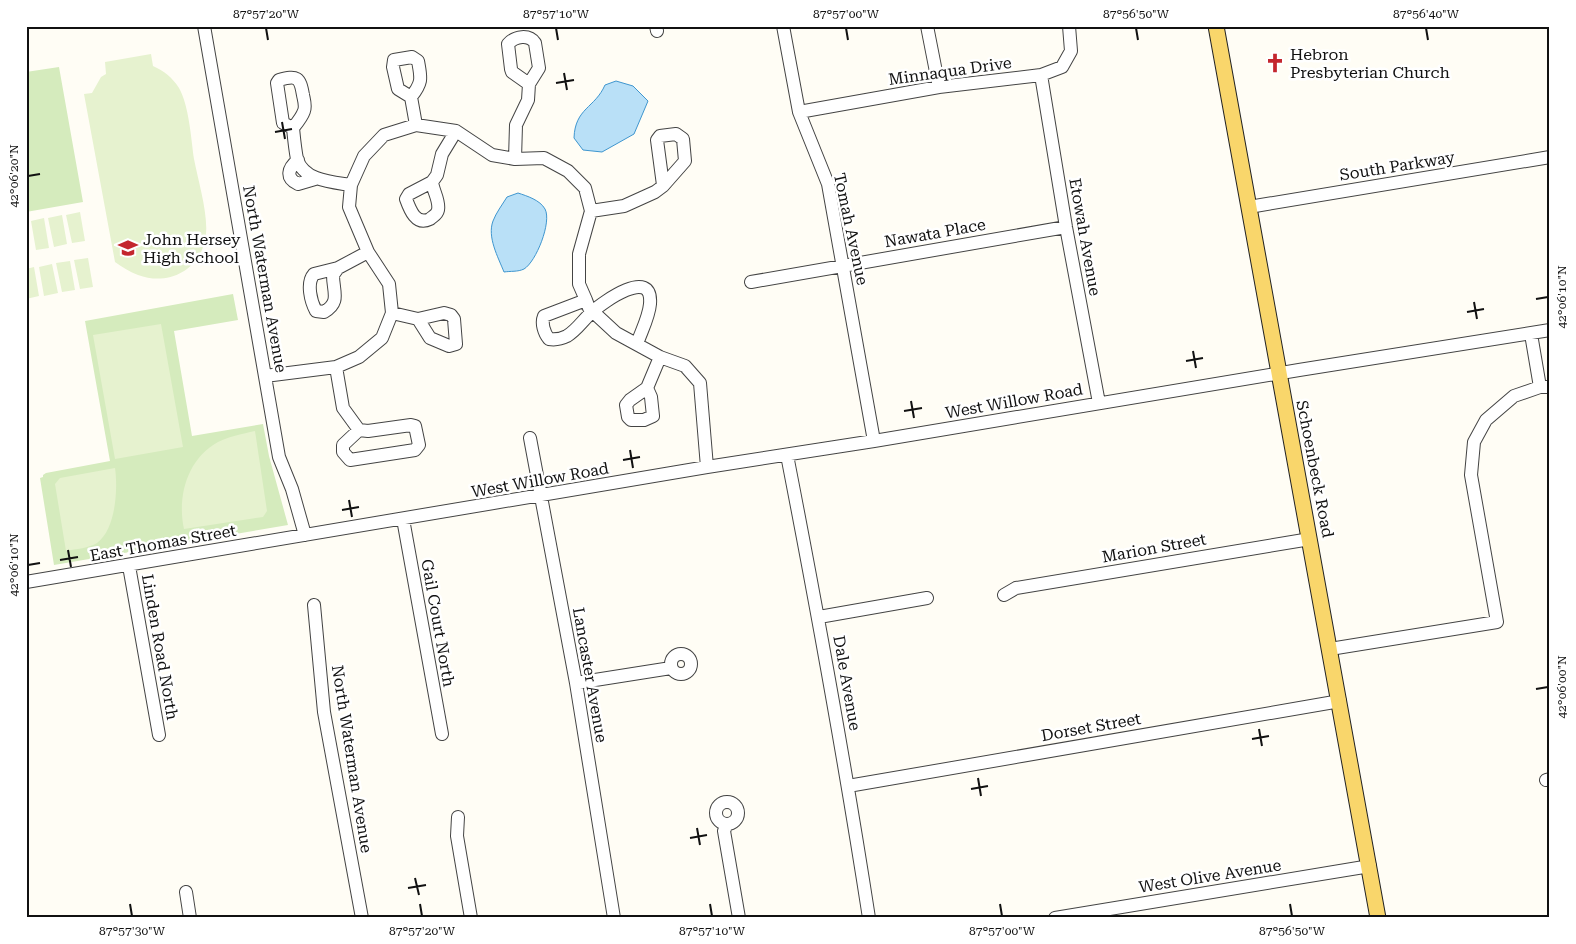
<svg xmlns="http://www.w3.org/2000/svg" width="1576" height="944" font-family="'Roboto Serif',serif">
<style>
.green{fill:#d5ebbd}
.pitch{fill:#e6f2cf}
.water{fill:#b9e0f7;stroke:#3f96cf}
.lines{fill:none;stroke-linecap:round;stroke-linejoin:round}
.minor-casing{stroke:#444;stroke-width:14}
.major-casing{stroke:#222;stroke-width:17}
.minor{stroke:#fff;stroke-width:12}
.major{stroke:#f9d66b;stroke-width:15}
.ticks{fill:none;stroke:#111;stroke-width:2}
.labels{text-anchor:middle;dominant-baseline:central;stroke-width:5;stroke-linejoin:round;paint-order:stroke}
.poi-label{font-size:16px;fill:#111;stroke:#fff;text-anchor:start}
.street-label{font-size:16px;fill:#111;stroke:#fff}
.neatline{fill:none;stroke:#111;stroke-width:2}
.ticks-label{font-size:12px;text-anchor:middle;fill:#111}
</style>
<rect width="100%" height="100%" fill="#fffdf5"/>
<path class="green" d="M59,67L83,202L26,212V72Z
M233,294L238,320L174,331L192,436L263,424L269,456L288,525L54,565L40,478L43,477V475L46,473L110,461L85,321Z"/>
<path class="pitch" d="M151,54L153,66C164,71 172,77 179,88C189,106 191,137 194,159C198,180 208,213 206,234C203,268 170,287 138,275C130,272 122,267 115,262L84,94L92,93L101,77L106,74L105,62Z
M80,212L85,241L72,243L66,215Z
M62,215L67,244L54,247L48,218Z
M44,218L49,248L36,250L31,221Z
M88,258L93,287L80,289L74,260Z
M70,261L75,290L62,292L56,263Z
M52,264L58,293L44,296L39,267Z
M34,267L39,296L26,299V269Z
M161,324L183,447L115,459L93,335Z
M255,431L267,511L263,517L184,529C177,497 187,459 218,442C230,436 242,434 255,431Z
M115,468C118,489 116,529 97,543C89,548 76,549 66,551L55,484L60,478Z"/>
<path class="water" d="M616,81L633,86L648,101L634,134L602,152L583,150L574,138C575,108 595,108 605,85Z
M518,193C527,196 540,200 545,209C552,222 536,262 524,269C518,272 510,271 504,272C498,257 487,237 493,221C496,213 502,205 507,197Z"/>
<g class="lines">
<defs>
<path id="minor" d="M204,26L279,457L292,489L305,535
M656,26L657,31
M783,26L799,112L828,184L874,441
M927,26L939,87
M412,57L418,61C421,78 423,82 411,97L398,89L393,67L394,60Z
M1041,75L1066,227L1099,403
M411,97L416,125
M799,112L939,87L1041,75L1062,67L1071,51L1069,26
M293,128L283,123L277,83L279,80C297,75 300,77 303,95C304,100 306,106 304,111C302,117 297,123 293,128C294,138 295,149 297,159C304,181 332,182 351,185
M515,159L516,125L528,100L529,84L539,68L535,43C529,34 515,36 508,44L511,69L512,72L529,84
M298,160C288,168 285,178 298,184L315,179
M432,182C433,191 440,201 438,210C437,215 433,216 430,219C416,226 410,210 406,199L409,194L432,182L437,175L442,154L456,131
M1249,207L1550,157
M591,211L624,206L655,192L663,186L685,161L683,139L676,134L660,136L657,140L663,185
M338,268L333,275C333,292 341,302 324,312L316,311C311,302 306,283 314,274L338,268L368,252
M751,282L1066,227
M586,300L544,316C541,323 544,333 549,339C555,340 561,339 567,336C577,330 583,320 592,312C603,302 653,266 650,304C649,317 641,332 637,344
M392,313L418,319L444,313L451,315L454,319L456,344L449,346L430,338L418,319
M1531,334L1540,387
M336,367L343,408L359,430L368,431L411,425L415,426L419,445L415,450L350,460L343,452V445L359,430
M265,376L336,367L359,357L382,338L392,313L389,284L368,252L357,226L349,207L351,185L364,156L384,135L416,125L456,131L492,155L515,159L544,158L568,171L585,188L591,211L579,254V284L586,300L589,308L616,333L660,357L685,366L700,383L707,467
M647,388L651,397L653,416L644,420H631L628,417L626,405L630,400L647,388L660,357
M530,438L576,683L614,918
M787,455C817,609 845,763 869,918
M403,519L442,734
M129,566L159,735
M26,582L707,467L874,441L1299,370L1550,330
M1004,595L1016,588L1310,539
M314,605L324,712L362,918
M819,617L927,598
M1330,649L1497,622L1471,475L1474,442L1486,420L1514,396L1540,387H1550
M671 664a10 10 0 1 1 20 0a10 10 0 1 1-20 0Z
M576,683L671,668
M1546,780L1550,779
M848,786L1340,701
M716 813a11 11 0 1 1 22 0a11 11 0 1 1-22 0Z
M458,817L457,836L471,918
M727,824L724,831L739,918
M186,892L190,918
M1055,918L1370,866"/>
<path id="major" d="M1216,26L1378,918"/>
</defs>
<use href="#minor" class="minor-casing"/>
<use href="#major" class="major-casing"/>
<use href="#minor" class="minor"/>
<use href="#major" class="major"/>
</g>
<path class="ticks" d="M266,28L268,40M556,28L558,40M846,28L848,40M1136,28L1138,40M1426,28L1428,40M564,73L567,90M556,83L574,80M282,122L285,139M275,132L292,129M28,176L40,174M1536,299L1548,297M1474,302L1477,319M1467,312L1484,309M1193,351L1196,368M1186,361L1203,358M911,401L914,418M904,411L922,408M630,450L633,468M623,460L640,457M349,500L352,517M342,510L359,507M68,550L71,567M60,560L78,557M28,565L40,563M1536,689L1548,687M1259,729L1262,746M1252,739L1269,736M978,778L981,796M971,789L988,786M697,828L700,845M690,838L707,835M415,878L419,895M408,888L426,885M130,904L132,916M420,904L422,916M710,904L712,916M1000,904L1002,916M1290,904L1292,916"/>
<defs>
<symbol id="church-bare" viewBox="-9 -9 18 18"><path d="M-1.2-6h2.4v3.5h3.3v2.4h-3.3V6h-2.4V-.1h-3.3v-2.4h3.3Z" fill="#c4262e" stroke="#fff" stroke-width="2.5" paint-order="stroke"/></symbol>
<symbol id="school-bare" viewBox="-9 -9 18 18"><path d="M0-5L7-2L0 1L-7-2ZM-4 1L0 2.5L4 1V4Q0 6-4 4Z" fill="#c4262e" stroke="#fff" stroke-width="2.5" paint-order="stroke"/></symbol>
</defs>
<g fill-rule="evenodd">
<use href="#church-bare" x="1261" y="49" width="28" height="28"/>
<use href="#school-bare" x="114" y="234" width="28" height="28"/>
</g>
<g class="labels">
<g class="poi-label">
<text x="1290" y="54">Hebron<tspan x="1290" dy="18">Presbyterian Church</tspan></text>
<text x="143" y="239">John Hersey<tspan x="143" dy="18">High School</tspan></text>
</g>
<g class="street-label">
<text transform="translate(950 71) rotate(-8)">Minnaqua Drive</text>
<text transform="translate(1397 166) rotate(-9)">South Parkway</text>
<text transform="translate(851 229) rotate(78)">Tomah Avenue</text>
<text transform="translate(935 233) rotate(-10)">Nawata Place</text>
<text transform="translate(1085 237) rotate(80)">Etowah Avenue</text>
<text transform="translate(265 279) rotate(80)">North Waterman Avenue</text>
<text transform="translate(1014 401) rotate(-10)">West Willow Road</text>
<text transform="translate(1315 469) rotate(79)">Schoenbeck Road</text>
<text transform="translate(540 480) rotate(-10)">West Willow Road</text>
<text transform="translate(163 543) rotate(-10)">East Thomas Street</text>
<text transform="translate(1154 548) rotate(-10)">Marion Street</text>
<text transform="translate(438 623) rotate(80)">Gail Court North</text>
<text transform="translate(160 647) rotate(80)">Linden Road North</text>
<text transform="translate(590 675) rotate(80)">Lancaster Avenue</text>
<text transform="translate(847 683) rotate(80)">Dale Avenue</text>
<text transform="translate(1091 727) rotate(-10)">Dorset Street</text>
<text transform="translate(352 759) rotate(81)">North Waterman Avenue</text>
<text transform="translate(1210 876) rotate(-9)">West Olive Avenue</text>
</g>
</g>
<rect width="1576" height="944" fill="none" stroke="#ffffff" stroke-width="55"/>
<rect x="28" y="28" width="1520" height="888" class="neatline"/>
<g class="ticks-label">
<text x="266" y="18">87°57'20"W</text>
<text x="556" y="18">87°57'10"W</text>
<text x="846" y="18">87°57'00"W</text>
<text x="1136" y="18">87°56'50"W</text>
<text x="1426" y="18">87°56'40"W</text>
<text transform="translate(14 176) rotate(-90)" y="4">42°06'20"N</text>
<text transform="translate(1562 297) rotate(-90)" y="4">42°06'10"N</text>
<text transform="translate(14 565) rotate(-90)" y="4">42°06'10"N</text>
<text transform="translate(1562 687) rotate(-90)" y="4">42°06'00"N</text>
<text x="132" y="935">87°57'30"W</text>
<text x="422" y="935">87°57'20"W</text>
<text x="712" y="935">87°57'10"W</text>
<text x="1002" y="935">87°57'00"W</text>
<text x="1292" y="935">87°56'50"W</text>
</g>
</svg>
